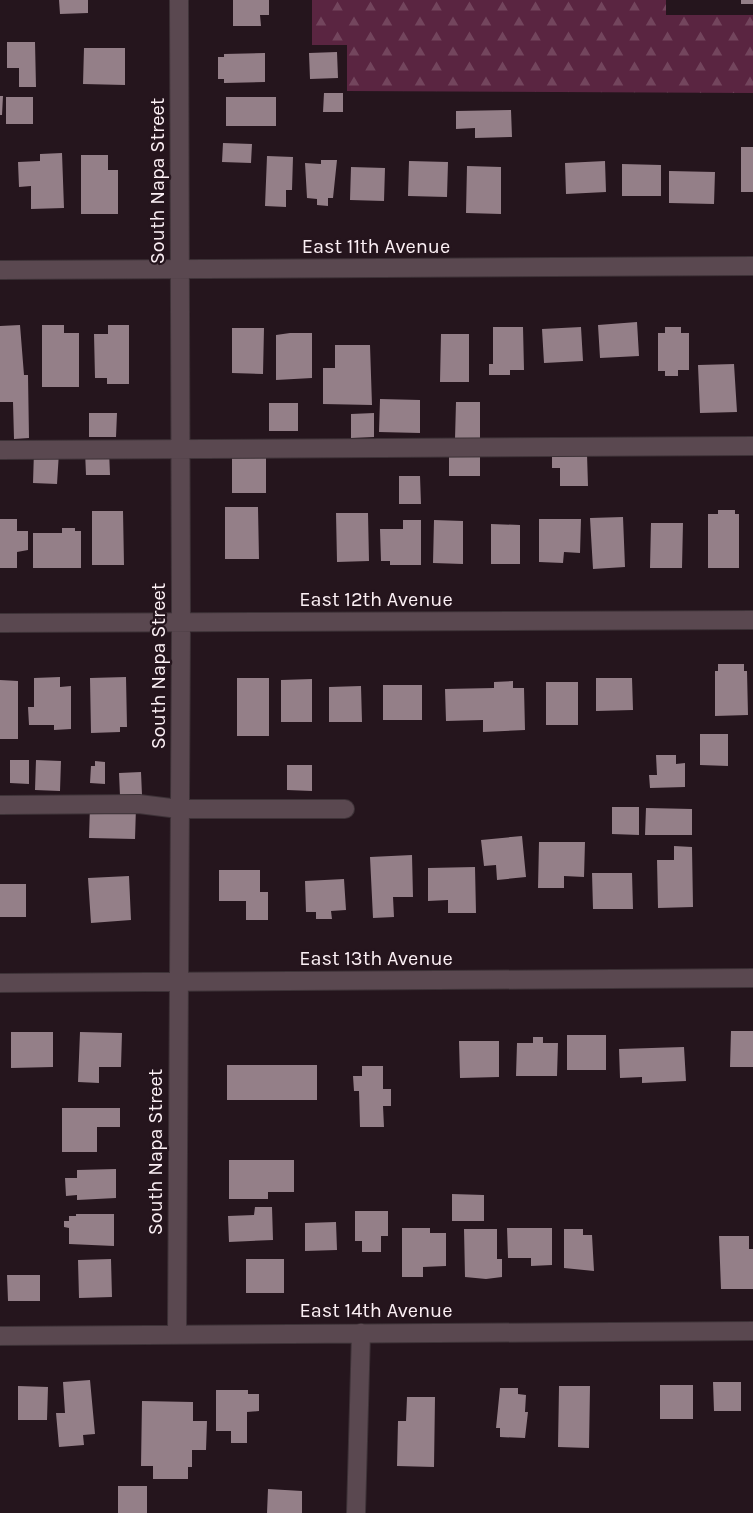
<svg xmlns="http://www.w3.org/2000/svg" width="753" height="1513" font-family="Karla,sans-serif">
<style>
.forest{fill:url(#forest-firs)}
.building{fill:#947f88}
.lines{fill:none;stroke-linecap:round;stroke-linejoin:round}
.minor-casing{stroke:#3d3237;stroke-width:20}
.minor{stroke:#5a4850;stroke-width:18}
.labels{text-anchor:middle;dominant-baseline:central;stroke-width:4.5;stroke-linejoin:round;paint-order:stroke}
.street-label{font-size:20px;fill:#fcf0f5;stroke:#25151d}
</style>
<defs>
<pattern id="forest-firs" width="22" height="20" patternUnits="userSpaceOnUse" patternTransform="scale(1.5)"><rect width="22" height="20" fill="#5a2541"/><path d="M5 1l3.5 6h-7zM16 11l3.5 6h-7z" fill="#73455d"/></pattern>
</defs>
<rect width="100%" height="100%" fill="#25151d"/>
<path class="forest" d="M312,0H666V15H753V93L347,91V45H312Z"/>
<path class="building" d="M59,0H88V13L60,14Z
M233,0H269V15H260L261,26H233Z
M741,0H753V4H741Z
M7,42H35L36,87H19V68H7Z
M84,48H125V85L83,84Z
M337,52L338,78L310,79L309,53Z
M265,53V82L224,83V79H218V57H224V54Z
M324,93H343V112H323Z
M0,96H3L2,115H0Z
M6,97H33V124H6Z
M226,97H276V126H226Z
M511,110L512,137L475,138V128L456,129V111Z
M223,143L252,144L251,163L222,162Z
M741,147H753V192H741Z
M62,153L64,208L31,209V186L19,187L18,162L40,161V154Z
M81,155H108V170H118V214H81Z
M267,156L293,157L292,190H286V207L265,206Z
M321,160H337L333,198H328V206L317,205V199L307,198L305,163L321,164Z
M409,161L448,162L447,197L408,196Z
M605,161L606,192L566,194L565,163Z
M622,164L661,165V196H622Z
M467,166L501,167V214L466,213Z
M351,167L385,168L384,201L350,200Z
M669,171L715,172L714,204L669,203Z
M637,322L639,356L600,358L598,325Z
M20,325L24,375H28L29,438L14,439L13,402H0V326Z
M42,325H64V333H79V387H42Z
M108,325H129V384H107V378H95L94,334H108Z
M493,327H523L524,370H510V375H489V364H493Z
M581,327L583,361L544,363L542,329Z
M665,327H681V333H689V370H678V376H665V371H658V333H665Z
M232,328H264L263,374L232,373Z
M290,333H312V378L276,380V335Z
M441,334H469V382H440Z
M335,345H370L372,405L323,404V368H335Z
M734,364L737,412L700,413L698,365Z
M380,399L420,400V433L379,432Z
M456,402H480V439H455Z
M269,403H298V431H269Z
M89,413H117L116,437H89Z
M374,413V437L351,438V414Z
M109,450L110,475H86L85,451Z
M34,451L59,452L57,484L33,483Z
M449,452H480V476H449Z
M587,454L588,486H560V468H552V455Z
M232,455H266V493H232Z
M399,476H420L421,504H399Z
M225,507H258L259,559H225Z
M718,510H735V514H739V568H708V514H718Z
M92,511H123L124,565H92Z
M336,513H368L369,561L337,562Z
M623,517L625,567L593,569L590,518Z
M0,519H17V531H28V550L17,552V568H0Z
M539,519H581L580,553L564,552L563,563L539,562Z
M403,520H421V565H390V561H381L380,529H403Z
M434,520L463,521V564L433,563Z
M651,523H683L682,568H650Z
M491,524L520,525V564H491Z
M62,528H75V531H81V568H33V533H62Z
M718,664H744V671H747L748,715L715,716V671H718Z
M60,677V687L71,686V729L54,730V725H29L28,707H34V678Z
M126,677L127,727H120V732L91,733L90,678Z
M237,678H269V736H237Z
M596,678H632L633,710L596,711Z
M312,679V722H281V680Z
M0,680L18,681V739H0Z
M513,681V688H524L525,730L483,732V720L446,721L445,689L494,688V682Z
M546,682H578V725H546Z
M383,685H422V720H383Z
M361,686L362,722H329V687Z
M700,734H728V766L700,765Z
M656,755H676V764L685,763V787L650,788L649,775H657Z
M10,760H29V784L10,783Z
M36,760L61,761L60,791L35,790Z
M95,761L105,762V784L90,783L91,766H95Z
M287,765H312V791L287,790Z
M141,772L142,795L120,796L119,773Z
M90,806L136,807L135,839L89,838Z
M612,807H639V835L612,834Z
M646,808L692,809V835H645Z
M522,836L526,877L497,880L496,865L484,866L481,840Z
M539,842H585L584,877L564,876V888H538Z
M674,846L692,847L693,907L658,908L657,860H674Z
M412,855L413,897H393L394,917L373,918L370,857Z
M475,867L476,913H448V900L428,901V868Z
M219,870H260V892H268V920H246V901H219Z
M592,873H632L633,909H593Z
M129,876L131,920L91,923L88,878Z
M344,879L346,910L331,911L332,919H316V912H306L305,881Z
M0,884H26V917H0Z
M731,1031H753V1067H730Z
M11,1032H53V1067L11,1068Z
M80,1032L122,1033L121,1067H99V1083L78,1082Z
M567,1035H606V1070H567Z
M533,1037H543V1043H558L557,1076H516L517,1043H533Z
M459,1041H499V1077L460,1078Z
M684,1047L686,1081L642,1083V1077L620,1078L619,1049Z
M227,1065H317V1100H227Z
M362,1066H383V1089H391V1106H383L384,1127H360L359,1091H354L353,1076H362Z
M62,1108H120V1127H97V1152H62Z
M229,1160H294V1192H268V1199H229Z
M116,1169V1198L77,1200V1195L66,1196L65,1178H77V1170Z
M452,1194L484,1195V1221H452Z
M255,1207H272L273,1240L229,1242L228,1216L254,1215Z
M355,1211H388V1236H381V1252H362V1241H355Z
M76,1214H114V1246L69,1244V1228L64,1227V1221H69V1216H76Z
M336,1222L337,1250L305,1251V1223Z
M402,1228H430V1233H446V1266L423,1267V1277H402Z
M507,1228H552V1265L531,1266V1258H508Z
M464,1229H497V1259H502V1277L486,1279L465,1277Z
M564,1229H583V1235H592L594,1271L564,1268Z
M719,1236H749V1249H753V1289H721Z
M111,1259L112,1297L79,1298L78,1260Z
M246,1259H284V1293H246Z
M7,1275H40V1301H8Z
M90,1380L95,1434L83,1435L84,1445L59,1447L56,1413H65L63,1382Z
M713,1382H741V1411H714Z
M660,1385H693V1419H660Z
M18,1386L48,1387L47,1420H18Z
M559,1386H590L589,1448L558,1447Z
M500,1388H518V1394L526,1395L525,1412H528L525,1438L500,1437V1428H496Z
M216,1390H248V1394H259V1411L247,1412V1443H231V1431H216Z
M407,1397H435L434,1467L397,1466L398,1421H406Z
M142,1401L193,1402V1421H207L206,1450H192V1467H188V1479H153V1466H141Z
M118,1486H147V1513H118Z
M268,1489L302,1491V1513H267Z"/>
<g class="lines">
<defs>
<path id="minor" d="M0,270L753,266
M0,450L753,446
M0,623L753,620
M0,805L139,804L179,809H345
M0,983L753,978
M177,1333L181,622L179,0
M0,1336L753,1331
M356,1513L361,1333"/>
</defs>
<use href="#minor" class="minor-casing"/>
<use href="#minor" class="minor"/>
</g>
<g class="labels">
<g class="street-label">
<text transform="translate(157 181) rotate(-90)">South Napa Street</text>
<text x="376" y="246">East 11th Avenue</text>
<text x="376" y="599">East 12th Avenue</text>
<text transform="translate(158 666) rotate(-90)">South Napa Street</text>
<text x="376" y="958">East 13th Avenue</text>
<text transform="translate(155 1152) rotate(-90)">South Napa Street</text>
<text x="376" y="1310">East 14th Avenue</text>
</g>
</g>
</svg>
